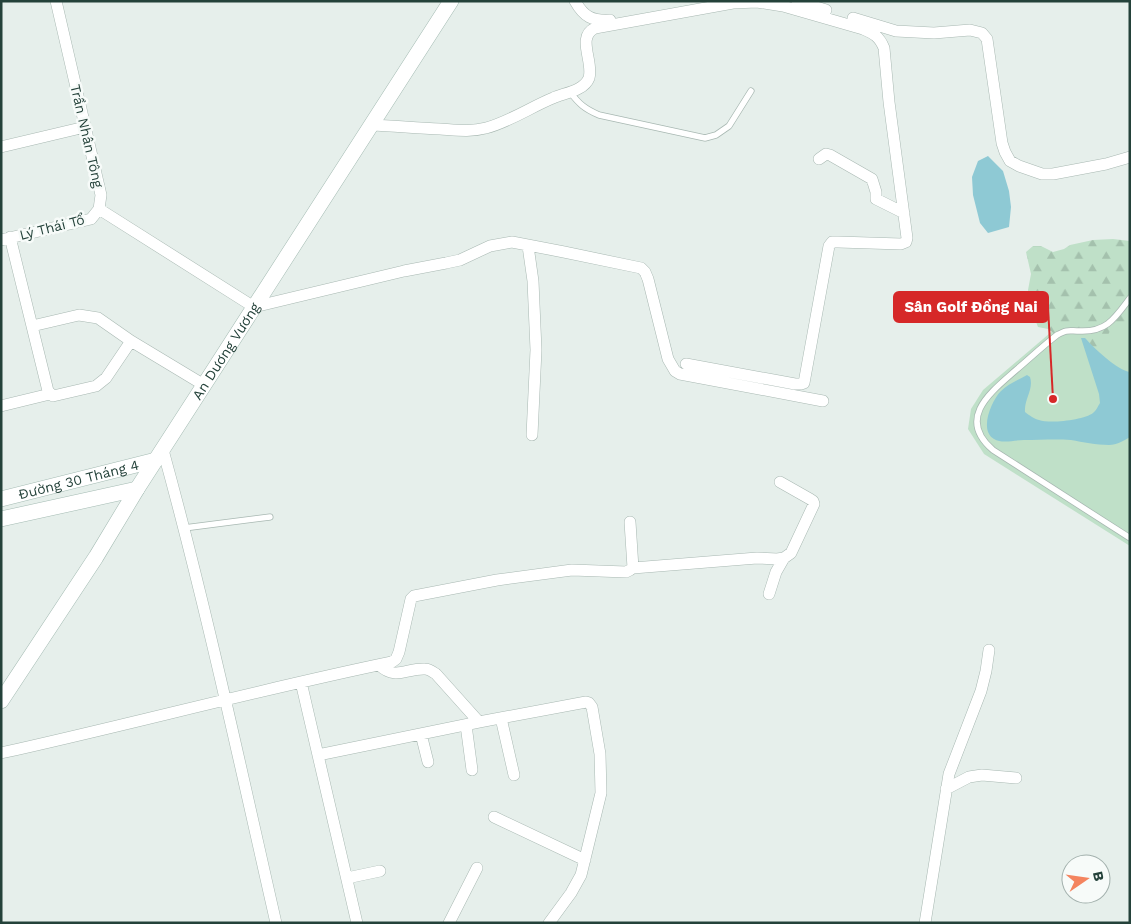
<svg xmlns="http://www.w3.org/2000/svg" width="1131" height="924" font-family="'Work Sans',sans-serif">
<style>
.grass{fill:#bfe0c8}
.forest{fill:url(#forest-firs)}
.water{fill:#8ec9d4}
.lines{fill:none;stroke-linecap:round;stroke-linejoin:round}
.lane-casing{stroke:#a8b8b2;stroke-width:7}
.street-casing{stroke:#a8b8b2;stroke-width:12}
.secondary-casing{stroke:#a4bbb3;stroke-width:16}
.lane{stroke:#fff;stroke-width:5.5}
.street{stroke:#fff;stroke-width:11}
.secondary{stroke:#fff;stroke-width:15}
.labels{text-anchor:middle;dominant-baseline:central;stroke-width:5;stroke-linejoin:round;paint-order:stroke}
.street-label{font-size:14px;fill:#24423a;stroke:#f7fbf9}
.leader{fill:none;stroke:#d62828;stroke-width:2}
.callout-dot{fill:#d62828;stroke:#f7fbf9;stroke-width:2}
.callout{fill:#d62828;stroke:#d62828;stroke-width:2}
.callout-label{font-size:15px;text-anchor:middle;font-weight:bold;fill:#fff}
</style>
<defs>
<pattern id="forest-firs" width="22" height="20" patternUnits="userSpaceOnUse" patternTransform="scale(1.25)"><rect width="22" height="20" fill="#bfe0c8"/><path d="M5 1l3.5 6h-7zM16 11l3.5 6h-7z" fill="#a4c1ad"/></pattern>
</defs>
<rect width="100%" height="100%" fill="#e6efeb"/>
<path class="grass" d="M1130,265V546L984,454L968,429L971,409L983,390Z"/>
<path class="forest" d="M1113,239L1130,241V317L1121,325L1111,329L1103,345L1101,353C1085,341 1085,333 1062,339L1048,329L1038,327L1029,304L1028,290L1031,274L1026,252L1033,246H1041L1053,252L1064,249L1070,245L1093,240Z"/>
<path class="water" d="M988,156L1003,171L1009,191L1011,207L1009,227L988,233L980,223L973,195L972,177L978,161Z
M1081,338H1085C1093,347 1118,371 1130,372V437C1123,441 1117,445 1109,445C1096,445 1083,442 1071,440C1056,439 1039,440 1024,440C1015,440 1002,444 994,439C979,431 991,401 1001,391C1008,384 1018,380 1027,375L1030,377C1034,389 1024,399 1025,412C1029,415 1034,419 1039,420C1050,424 1084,420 1093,413C1096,411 1098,406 1100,403L1099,394Z"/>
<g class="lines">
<defs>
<path id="lane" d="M570,92C579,104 585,109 599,115L705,138L716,135L729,126L751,91
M1130,298C1115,318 1107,332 1080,331C1068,331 1068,329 1057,335C1043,346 1030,358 1016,370C991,392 956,418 993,450L1130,538
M184,528L270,517"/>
<path id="street" d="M56,1L101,195L99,209
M575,1C584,17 592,21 610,20
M797,1L826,10
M853,18L896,31L934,33L970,30L982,33L987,39L1002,143L1005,152L1010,161L1019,166L1042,174H1053L1106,164L1130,157
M371,125C394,126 417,128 440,129C456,130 471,132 486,128C509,122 531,107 553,98C564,93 584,91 589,78C594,62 576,37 595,28L733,3L757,2L783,6L863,29C874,34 879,36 884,48L889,102L907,238L906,242L901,244L838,242H832L829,246L804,383L801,384H795L686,364
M1,147L85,127
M819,159L826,154L830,155L872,179L876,192V199L904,213
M99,209L254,307L404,271L446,263L460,260L490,246L512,242L564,252L641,268L645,272L648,279L668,359L675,371L680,374L823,401
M10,237L48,391L53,396L96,386L106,378L131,341L204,385
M1,240L91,219L99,209
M528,246L533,281L536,350L532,435
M32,326L79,315L98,318L131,341
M1,406L50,394
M163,450C206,606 240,765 276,923
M633,568L757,558L777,559L784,558L791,553L814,504L813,501L810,499L780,482
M769,594L776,572L784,558
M379,665C396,681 406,668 425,669C429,669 433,672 436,674L479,722
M301,682L357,923
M501,718L514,775
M466,725L472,770
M421,734L428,762
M1,753C132,724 261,689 392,662L396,659L399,652L411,599L414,596L497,580L572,570L626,572L630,570L633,568L630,522
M318,755L479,722L586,702L589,703L592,707L600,754L601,793L581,875L571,893L549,923
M946,789L969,777L982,775L1016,778
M494,817L585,860
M347,878L380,871
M449,923L477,868
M925,923L949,774L981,691L986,671L989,650"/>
<g id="secondary">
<path id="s1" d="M1,499L156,460"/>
<path d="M1,519L137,489"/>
<path id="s2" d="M1,701L96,557L137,489L204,385L451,1"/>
</g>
</defs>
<use href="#lane" class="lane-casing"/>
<use href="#street" class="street-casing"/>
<use href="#secondary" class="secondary-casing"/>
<use href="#lane" class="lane"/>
<use href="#street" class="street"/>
<use href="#secondary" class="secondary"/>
</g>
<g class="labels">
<g class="street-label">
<text transform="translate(87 136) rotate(77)">Trần Nhân Tông</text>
<text transform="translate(52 227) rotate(-14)">Lý Thái Tổ</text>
<text stroke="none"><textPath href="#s2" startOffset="416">An Dương Vương</textPath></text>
<text stroke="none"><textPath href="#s1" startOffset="80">Đường 30 Tháng 4</textPath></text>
</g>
</g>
<path class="leader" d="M1053 399L1048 307"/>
<circle class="callout-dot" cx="1053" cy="399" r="5"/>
<rect class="callout" x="894" y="292" width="154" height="30" rx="5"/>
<g class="callout-label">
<text x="971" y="312">Sân Golf Đồng Nai</text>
</g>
<rect width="1131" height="924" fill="none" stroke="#24423a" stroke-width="5"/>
<g transform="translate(1086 879) rotate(77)"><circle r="24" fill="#f7fbf9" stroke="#a3b1ad"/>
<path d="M0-4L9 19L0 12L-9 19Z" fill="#f4845f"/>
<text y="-8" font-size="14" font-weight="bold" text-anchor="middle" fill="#24423a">B</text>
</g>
</svg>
